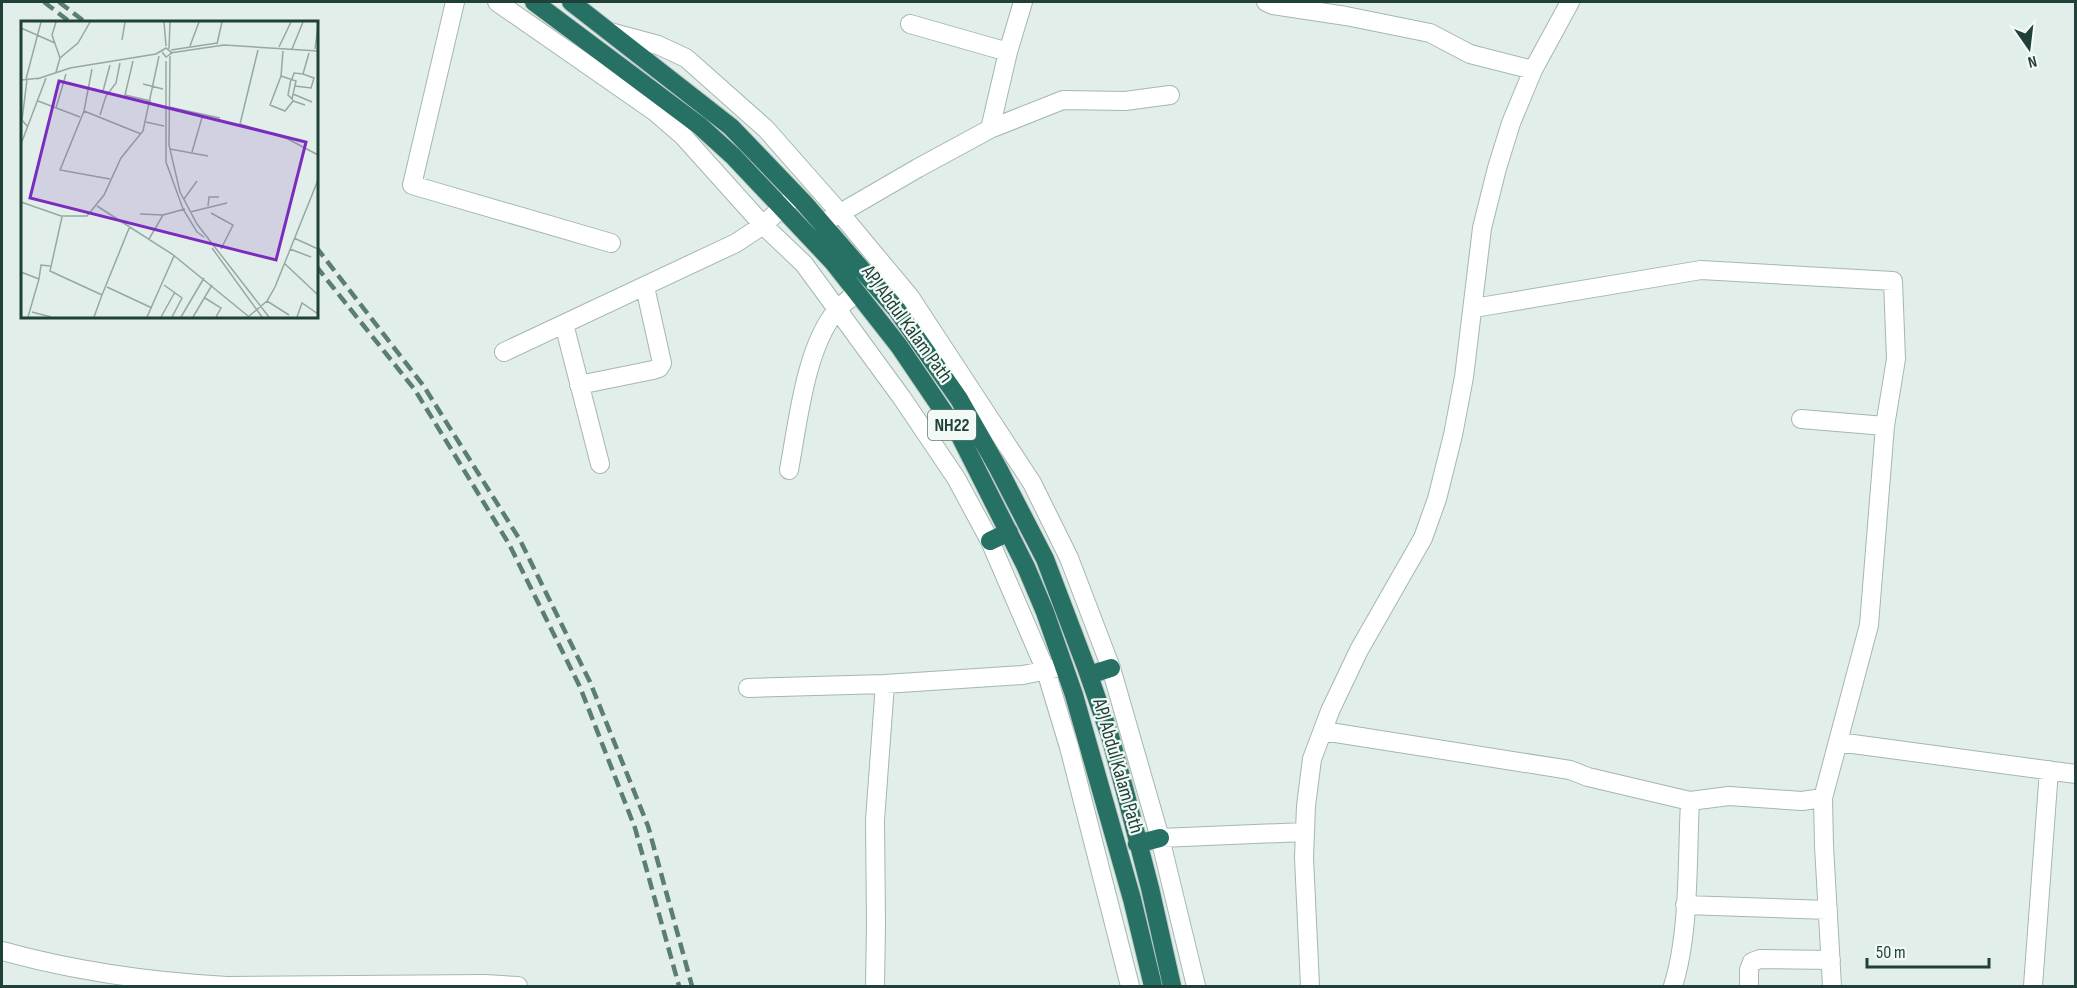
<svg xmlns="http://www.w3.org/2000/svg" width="2077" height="988" font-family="'Sofia Sans Condensed',sans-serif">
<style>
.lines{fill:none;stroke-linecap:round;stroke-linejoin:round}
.minor-casing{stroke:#a4b7b1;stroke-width:20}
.highway-casing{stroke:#c0cac8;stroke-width:20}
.minor{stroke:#fff;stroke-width:18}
.highway{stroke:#277164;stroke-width:18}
.rail{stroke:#5a7d74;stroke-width:4.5;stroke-dasharray:12 6;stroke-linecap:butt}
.labels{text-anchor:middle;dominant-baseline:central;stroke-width:4.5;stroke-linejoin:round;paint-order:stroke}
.shield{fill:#f3faf6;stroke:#5f7872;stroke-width:1.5}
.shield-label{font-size:18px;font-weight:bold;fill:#1f4139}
.street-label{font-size:20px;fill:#1f4139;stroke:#f3faf6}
.inset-road{fill:none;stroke:#94a9a3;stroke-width:1.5}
.view{fill:#7b2cbf;fill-opacity:0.15;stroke:#7b2cbf;stroke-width:3}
.inset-edge{fill:none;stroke:#1f4139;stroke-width:3}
</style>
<rect width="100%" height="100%" fill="#e2eee9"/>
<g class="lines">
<defs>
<path id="minor" d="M455,2L412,185L611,243
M497,2L654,111L683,136L763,225L804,264L902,398L956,478L990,541L1046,671L1069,747L1130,986
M1266,2L1273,5L1346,16L1430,33L1470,54L1533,70
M910,24L1008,52
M610,32L658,45L686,58L766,129L840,213L910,297L1032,483L1069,558L1111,668L1160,838L1196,986
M990,129L1063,100L1125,101L1170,95
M830,219L918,168L990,129L1008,52L1023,2
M1474,308L1701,270L1893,281L1896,359L1885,426L1869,625L1823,798L1824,846L1832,986
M564,324L600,464
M504,352L736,243L763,225L796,195
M579,385L653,370L659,368L662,363L645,287
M1801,419L1885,426
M789,470C798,422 805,349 836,311C842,304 851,298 857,292
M748,688L885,684L1023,675L1057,668
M1323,731L1570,770L1588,777L1690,801L1729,796L1802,801L1823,798
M1838,742L2076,774
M1160,838L1305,832
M1685,905L1828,910
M2,951C74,971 152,982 227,986L485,984L518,986
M875,986L876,924L875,820L885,684
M1310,986L1304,858L1306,806L1312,759L1330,711L1359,650L1423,538L1437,499L1453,435L1464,377L1482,228L1497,168L1511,123L1533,70L1570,2
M1673,986C1690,933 1687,857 1690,801
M1749,986V970L1752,962L1760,959L1831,960
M2033,986L2049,770"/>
<path id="highway" d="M534,2L700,126L733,156L833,262L899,346L960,436L1026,567L1045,612L1074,695L1132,899L1153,986
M571,2L731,127L804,203L897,310L959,399L998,468L1045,559L1086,667L1110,736L1127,799L1150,888L1172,986
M990,541L1009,532
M1089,675L1111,668
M1137,844L1160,838"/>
</defs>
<use href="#minor" class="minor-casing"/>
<use href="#highway" class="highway-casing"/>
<use href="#minor" class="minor"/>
<use href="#highway" class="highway"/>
<path class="rail" d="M44,2L70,22
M59,2L85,22
M316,247L423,385L520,540L590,682L648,826L692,986
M316,266L415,390L509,544L580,687L635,828L679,986"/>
</g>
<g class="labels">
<rect class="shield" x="928" y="410" width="48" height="30" rx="4.5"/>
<g class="shield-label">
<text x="952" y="425">NH22</text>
</g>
<g class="street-label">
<text transform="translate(907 324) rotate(54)">APJ Abdul Kalam Path</text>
<text transform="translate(1118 766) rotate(74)">APJ Abdul Kalam Path</text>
</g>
</g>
<g transform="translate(21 21)">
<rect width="297" height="297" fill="#e2eee9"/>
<path class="inset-road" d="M35,1L31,14L39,37M143,1L145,25M0,7L34,22M101,19L104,1M196,23L201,1M169,25L178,1M258,26L270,1M148,28L149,1M271,28L282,1M294,28L297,5M150,29L196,22M237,29L219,103L267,118L297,134M262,30L260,55L249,84L264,90L272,80L284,84M149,32L203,24L297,30M149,35L148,124L159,171L176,203L248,296M112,40L104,74L130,80M145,40V141L162,188L176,211L183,216M71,48L63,90L39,149L89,158M35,51L39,37L57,22L69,1M260,55L275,60L271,78M5,58L20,1M16,58L49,47L135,33L145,27L151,32L145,36L141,31M270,58L267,74L272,79M271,58L273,52L282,53L288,32M0,59L20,57M6,59L1,99L7,106M122,63L142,68M274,65L290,67L293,57L282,53M82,70L89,44M272,73L291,81M17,80L59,96M148,86L199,97M35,87L45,53M63,90L120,113M79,94L85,75L95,62L99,42M125,101L143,105M0,123L25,57M149,128L187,135M171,131L182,93M163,178L176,160M0,181L40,195H66L83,174L100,137L122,110L138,35M76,185L151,233L227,295M187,185L188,176H198M169,191L206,182M190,192L212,204L200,228M119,193L142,194M41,196L29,250L81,274L73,296M273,217L297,228M128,218L142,194L164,188M191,227L241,296M269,228L290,236M263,242L297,274M0,251L18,258L7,296M18,258L20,244L29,245M143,264L161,277L151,296M86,266L131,287M81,274L109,205M184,277L200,287L195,296M246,280L268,294M11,291L30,296M126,296L153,235M140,296L154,271M160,296L183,257M172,296L191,264M227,296L246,280L254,266L297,159M276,296L281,282L297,293"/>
<path class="view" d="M38,60L285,121L255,239L9,177Z"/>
<rect width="297" height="297" class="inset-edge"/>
</g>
<rect width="2077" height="988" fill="none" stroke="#1f4139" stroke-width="6"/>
<g transform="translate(2029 48) rotate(166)" stroke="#f3faf6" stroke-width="4.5" paint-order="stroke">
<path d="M0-4.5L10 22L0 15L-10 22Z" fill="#1f4139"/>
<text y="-9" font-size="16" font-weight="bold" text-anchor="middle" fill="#1f4139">N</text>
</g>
<path d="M1867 958v9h122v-9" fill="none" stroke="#1f4139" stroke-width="3"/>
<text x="1876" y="958" font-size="18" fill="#1f4139" stroke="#f3faf6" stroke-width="4.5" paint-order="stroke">50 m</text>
</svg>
